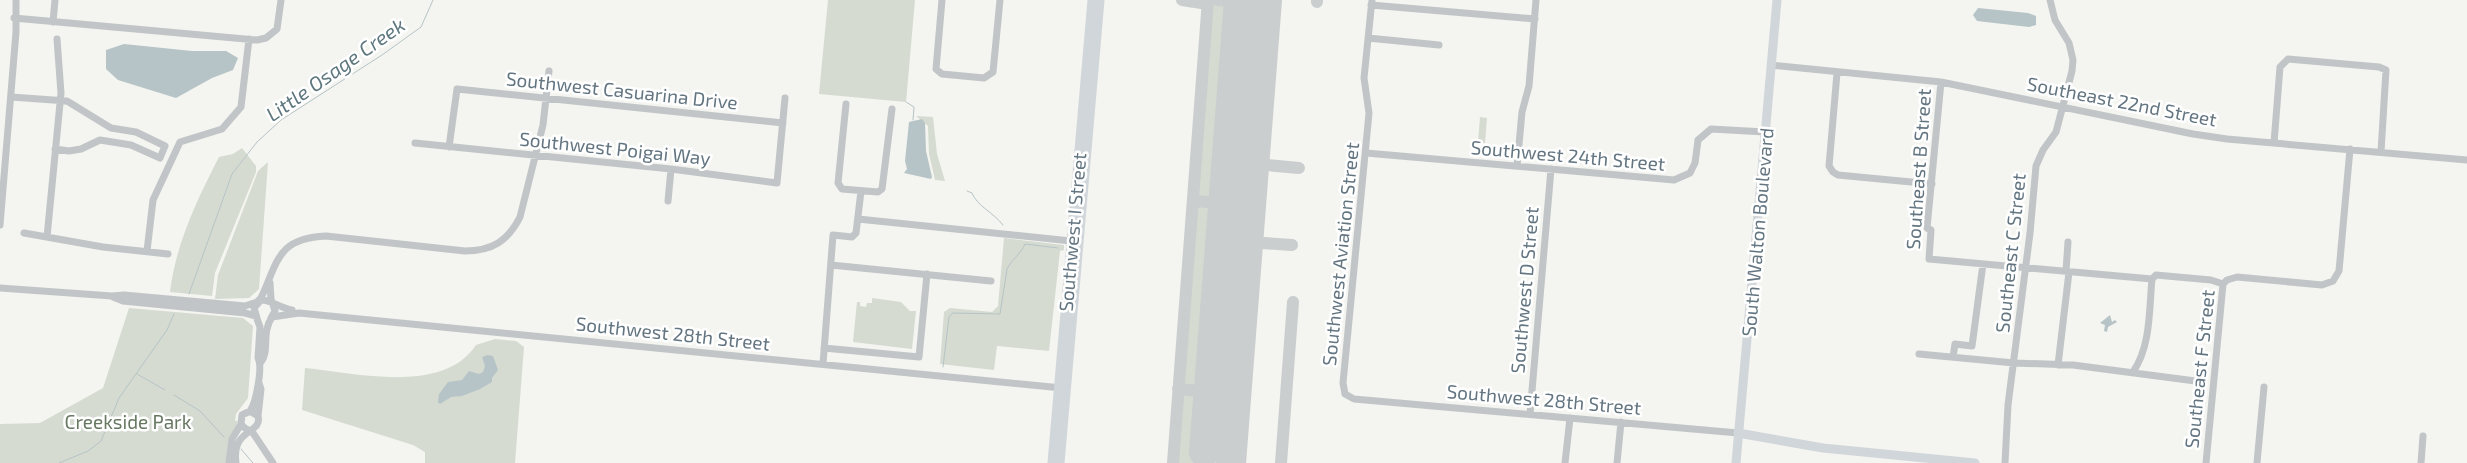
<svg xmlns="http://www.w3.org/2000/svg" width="2467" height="463" font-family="'Exo 2',sans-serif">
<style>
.green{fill:#d5dbd1}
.water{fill:#b6c4c7}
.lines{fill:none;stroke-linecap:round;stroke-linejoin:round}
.stream{stroke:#b6c4c7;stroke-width:1}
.taxiway{stroke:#cacece;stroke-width:12}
.runway{stroke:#cacece;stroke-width:30}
.minor{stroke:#c1c5c8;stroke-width:7}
.major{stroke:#d1d6da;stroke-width:9}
.labels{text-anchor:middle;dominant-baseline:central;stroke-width:5;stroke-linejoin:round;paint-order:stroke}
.street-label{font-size:19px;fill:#637581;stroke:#fff}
.park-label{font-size:19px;fill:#677861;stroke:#fff}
.water-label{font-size:20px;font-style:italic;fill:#5e777f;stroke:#fff}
</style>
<rect width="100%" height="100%" fill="#f4f4f0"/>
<path class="green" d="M828,0H915L906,102L819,94Z
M1212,0H1261L1225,463H1176Z
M916,116L933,117L937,154L945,181L935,180L929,154L928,126Z
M1480,117L1487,118L1485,143L1478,142Z
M242,148L256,166V172L215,273L212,296L170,292C176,243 197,200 219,157L233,154Z
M268,162L259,289L249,298L215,299L218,275L258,171Z
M1004,238L1064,245V250L1060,251L1049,351L997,346L994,370L940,364L944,312L950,308L992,312L998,306Z
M872,298L901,302L910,311H916L912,349L853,342L857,302H860V306L866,307L867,303H872Z
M129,308L243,318L253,326L248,398L236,414L235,421H238L228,445L227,463H0V424L40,423L103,388Z
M495,339L516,341L524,347L515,463H425V452L413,445L302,410L305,368C356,373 443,395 476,345Z"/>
<path class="water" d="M1978,8L2028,13L2036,16V25L2029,27L1977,21L1973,15Z
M124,44L192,51H226L238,58L233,70L212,78L176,98L118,80L106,69V50Z
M922,119L925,123L926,151L932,177L931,179L904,173L907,169L905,161L909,122Z
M2110,315L2112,322L2115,320L2117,322L2108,327L2107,332L2104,331L2105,325L2100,323Z
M488,355L493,356L498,370L492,378V382L480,389L462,396L451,397L440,404L438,402L439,394L448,382L462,380L469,371L479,374L483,372L485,366L482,357Z"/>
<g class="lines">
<path class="stream" d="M906,102L914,107L913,120
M967,191L972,193C977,206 994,213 1003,225
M189,294L232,174L257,142L281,120L382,55L421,27L433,0
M943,367L949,317L953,313L1000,314L1007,269C1012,259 1021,254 1025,244L1058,248
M137,374L165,390
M174,395L200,411L224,437
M241,449L253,463
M59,463L88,451L101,441L119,398L167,330L174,314"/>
<path class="taxiway" d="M1182,0L1208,4
M1218,0L1239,2
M1317,2V0
M1255,164L1299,168
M1193,201L1223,203
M1220,240L1292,245
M1178,389L1209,392
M1173,463L1208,0
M1281,463L1293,302"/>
<path class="runway" d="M1204,452L1239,0
M1231,463L1267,0"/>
<path class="minor" d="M942,0L936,69L942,74L984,78L993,72L1000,0
M1372,0L1364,78L1369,113L1343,383L1345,394L1354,399L1738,433
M1371,5L1535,19
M14,18L257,40L266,38L277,29L281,0
M53,22L55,0
M1368,38L1439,45
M1771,65L1941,82L2193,134L2227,139L2467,160
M1837,73L1829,166L1833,172L1838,175L1932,184
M1941,82L1927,228L1931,230L1929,259L2152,279L2156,275L2211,280L2223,284
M11,97L67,101L111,128L136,132L165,146L160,158L131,145L100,140L81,149L69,151L55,149
M846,104L838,183L842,189L878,192L882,189L892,109
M415,143L671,169L777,183L785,98
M2274,143L2280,67L2288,59L2379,67L2386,70L2381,152
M449,147L457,89L783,123
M1366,153L1674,180L1690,173L1695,163L1698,140L1711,129L1765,132
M1517,166L1522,112L1529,86L1536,0
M668,201L671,169
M858,219L1071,241
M0,225L16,32V0
M24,233L103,247L168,254
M47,237L61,93L57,39
M147,251L153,200L180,142L222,129L241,107L249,39
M831,265L991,281
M2066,271L2068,242
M270,283L271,299L275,311L271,318
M0,288L112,296L124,295L245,306L257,302L261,298C278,262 277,238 326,236L465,251C492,251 508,241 520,217L543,125L549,71
M113,297L123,301L245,313L256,316L260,327L258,358C263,367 256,403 250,411
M257,318L254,308L261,300C269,299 280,308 292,310
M824,348L919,357L927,274
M1919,354L2014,363L2073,365L2203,382
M1953,357L1955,344L1972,346L1983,264
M261,362C270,351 261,333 272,317L299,313L1062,388
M823,364L833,235L852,237L856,233L861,191
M2058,365L2069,272
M2133,372C2151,346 2149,310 2152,279
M1530,414L1551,169
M258,416L261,389L259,383
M229,463L232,439L241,424
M236,463C231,428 263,434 258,416L250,411L242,415L241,424C244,429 249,430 253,433L273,463
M1565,463L1570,418
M1617,463L1621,422
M2005,463L2008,405L2030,233L2036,166L2043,150L2056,132L2072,71L2073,60L2069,43L2055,20L2050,0
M2206,463L2223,284L2227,280L2237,277L2322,285L2333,281L2339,271L2350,149
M2257,463L2264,387
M2421,463L2423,436"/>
<path class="major" d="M1738,433L1823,448L1975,463
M1052,463L1092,0
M1060,463L1100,0
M1736,463L1777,0"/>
</g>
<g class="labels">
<g class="street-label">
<text transform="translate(622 90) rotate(6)">Southwest Casuarina Drive</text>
<text transform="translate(2122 101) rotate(11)">Southeast 22nd Street</text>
<text transform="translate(615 148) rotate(6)">Southwest Poigai Way</text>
<text transform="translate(1568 155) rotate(5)">Southwest 24th Street</text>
<text transform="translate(1918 169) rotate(-86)">Southeast B Street</text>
<text transform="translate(1072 232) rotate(-85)">Southwest I Street</text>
<text transform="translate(1757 232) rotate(-85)">South Walton Boulevard</text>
<text transform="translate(2010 253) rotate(-84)">Southeast C Street</text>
<text transform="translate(1340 254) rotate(-84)">Southwest Aviation Street</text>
<text transform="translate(1524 290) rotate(-85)">Southwest D Street</text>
<text transform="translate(673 333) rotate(6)">Southwest 28th Street</text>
<text transform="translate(2199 369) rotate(-84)">Southeast F Street</text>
<text transform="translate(1544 399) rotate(5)">Southwest 28th Street</text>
</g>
<g class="park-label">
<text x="128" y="421">Creekside Park</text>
</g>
<g class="water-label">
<text transform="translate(335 69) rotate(-35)">Little Osage Creek</text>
</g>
</g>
</svg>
